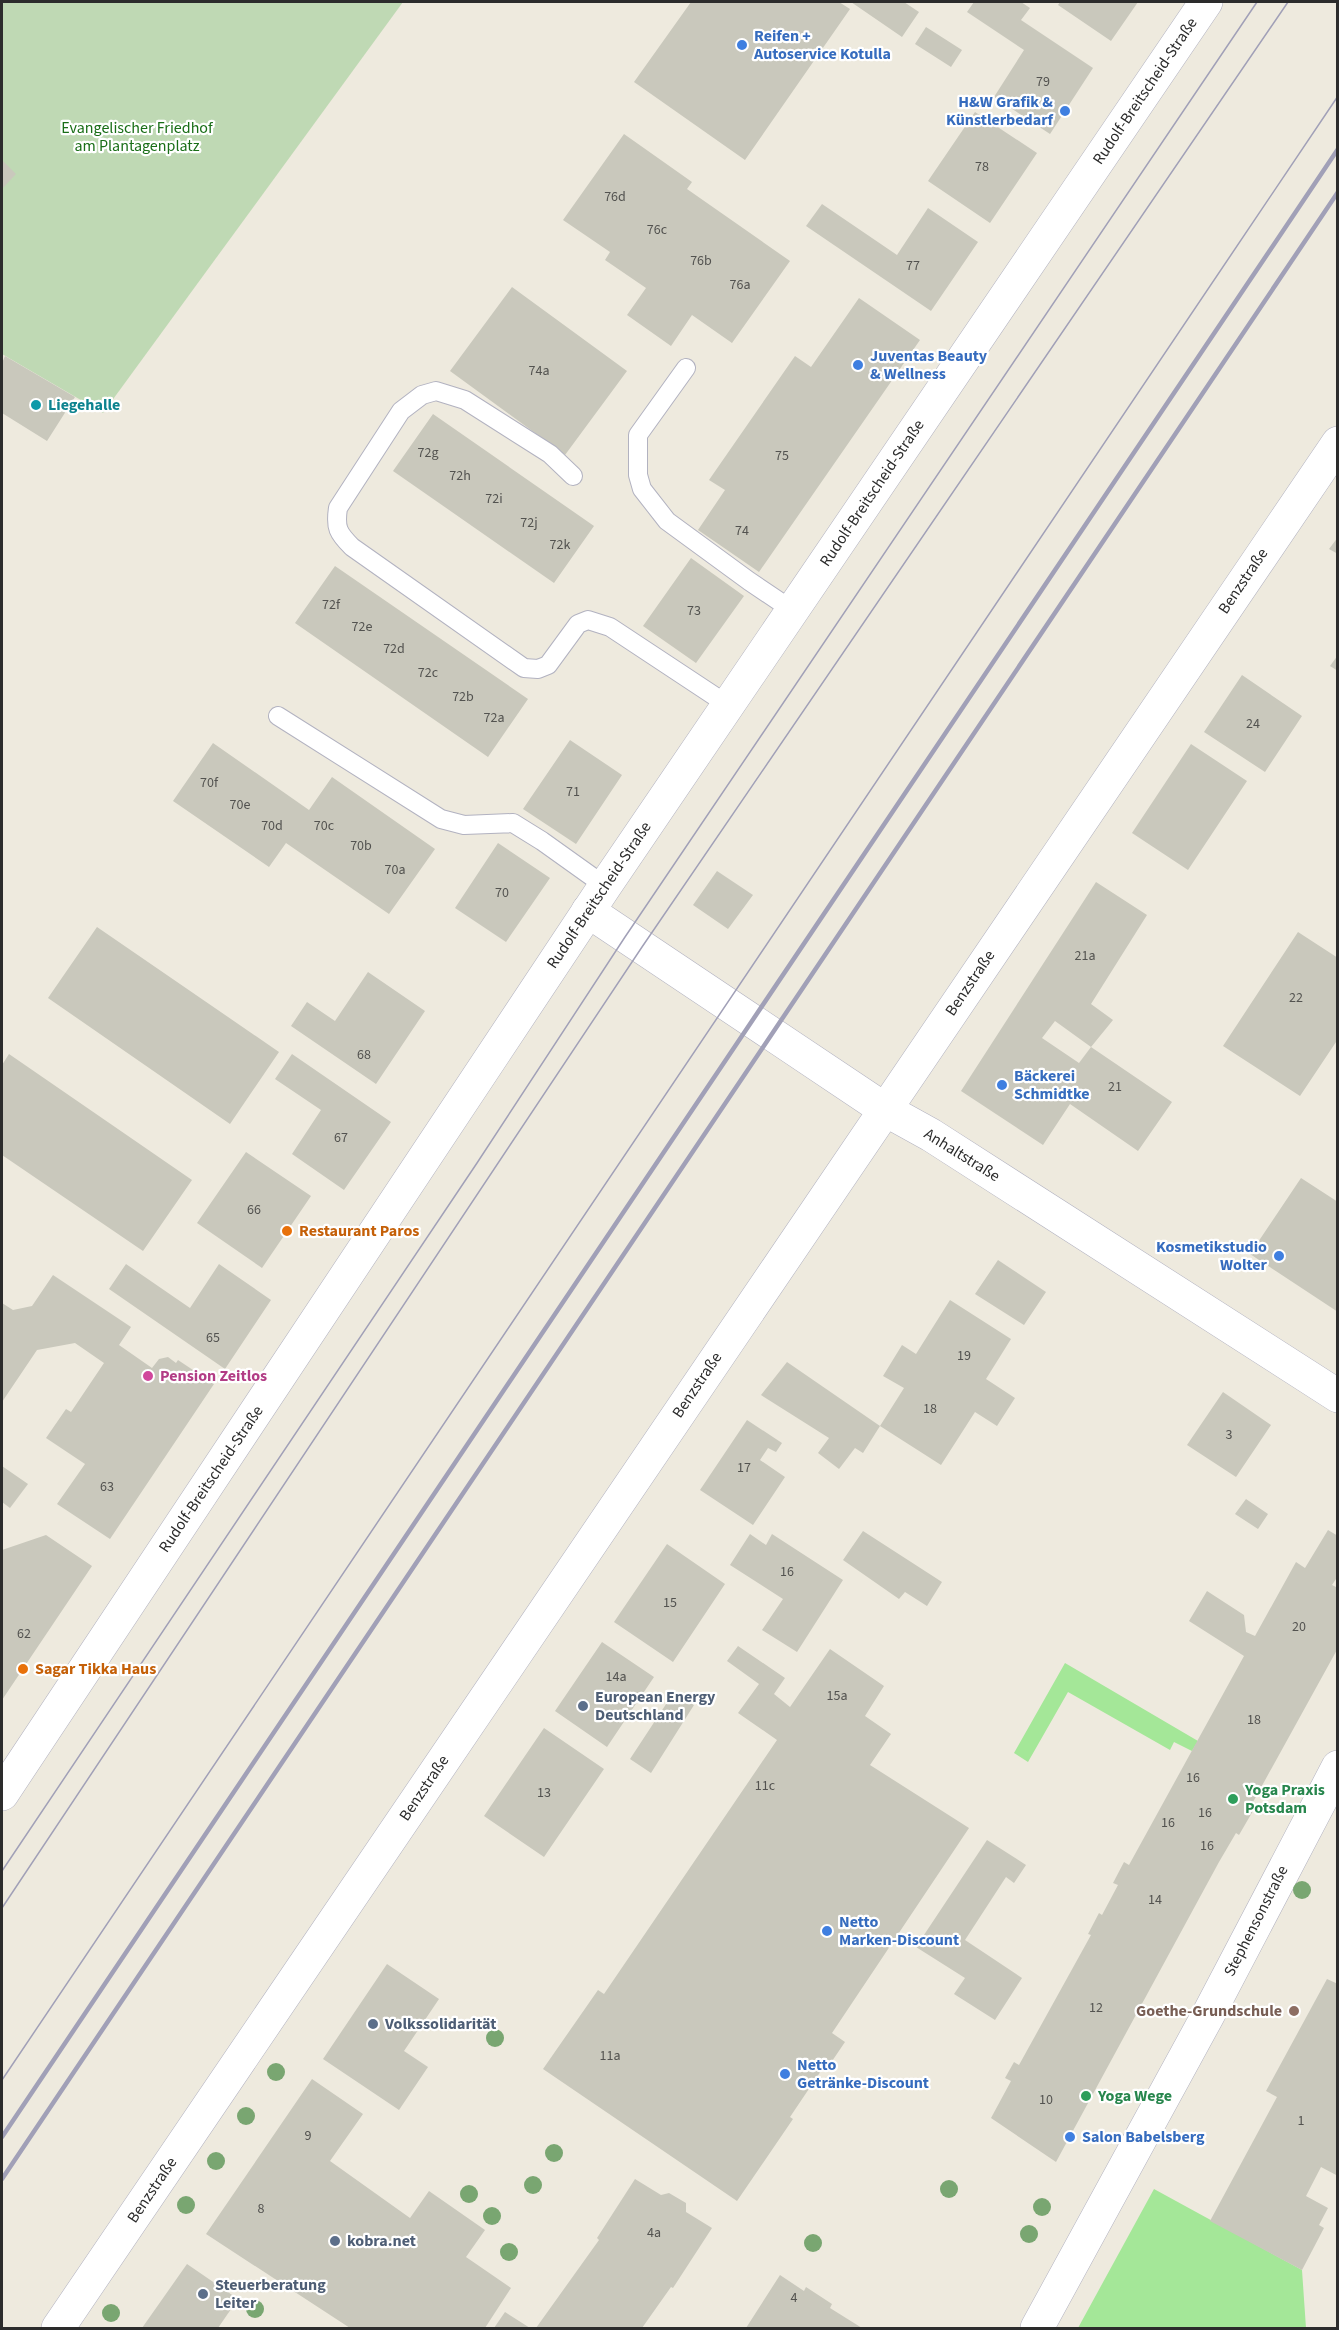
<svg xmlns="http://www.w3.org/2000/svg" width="1339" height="2330" font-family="'Source Sans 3',sans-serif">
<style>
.green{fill:#a4e798}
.cemetery{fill:#bfd9b4}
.building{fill:#c9c8bc;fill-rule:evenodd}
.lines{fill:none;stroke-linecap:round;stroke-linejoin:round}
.service-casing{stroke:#b2b2c0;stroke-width:20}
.minor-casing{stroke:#b2b2c0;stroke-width:34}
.tertiary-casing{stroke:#b2b2c0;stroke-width:34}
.service{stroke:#fff;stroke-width:18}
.minor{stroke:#fff;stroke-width:33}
.tertiary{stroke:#fff;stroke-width:33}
.tram{stroke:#a1a0b7;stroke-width:1.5}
.rail{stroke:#a1a0b7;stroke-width:4.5}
.tree{fill:#79a671}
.shop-dot{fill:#3f7fe0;stroke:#fff;stroke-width:2}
.culture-dot{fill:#0f9aa8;stroke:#fff;stroke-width:2}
.food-dot{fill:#e8710a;stroke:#fff;stroke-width:2}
.hotel-dot{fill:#d1479c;stroke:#fff;stroke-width:2}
.service-dot{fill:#5c6f8a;stroke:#fff;stroke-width:2}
.leisure-dot{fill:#2e9e5b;stroke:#fff;stroke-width:2}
.education-dot{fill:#8d6e63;stroke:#fff;stroke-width:2}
.labels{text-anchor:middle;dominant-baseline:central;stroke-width:4.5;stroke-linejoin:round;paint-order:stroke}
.number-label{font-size:14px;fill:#535350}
.shop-label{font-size:16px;font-weight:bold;fill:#366cbe;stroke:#fff;text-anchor:start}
.street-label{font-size:16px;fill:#2c2c2c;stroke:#fff}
.park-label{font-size:16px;fill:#196e17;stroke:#fff}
.culture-label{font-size:16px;font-weight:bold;fill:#0d838f;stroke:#fff;text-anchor:start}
.food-label{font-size:16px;font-weight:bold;fill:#c56008;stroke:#fff;text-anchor:start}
.hotel-label{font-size:16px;font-weight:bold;fill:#b23c85;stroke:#fff;text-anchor:start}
.service-label{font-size:16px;font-weight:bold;fill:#4e5e75;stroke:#fff;text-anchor:start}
.leisure-label{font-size:16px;font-weight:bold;fill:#27864d;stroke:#fff;text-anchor:start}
.education-label{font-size:16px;font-weight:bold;fill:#785e54;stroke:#fff;text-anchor:end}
</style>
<rect width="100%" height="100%" fill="#eeeade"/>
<path class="green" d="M1065,1663L1198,1741L1192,1751L1174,1742L1170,1750L1068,1692L1028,1762L1014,1753Z
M1154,2189L1302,2270L1306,2328H1078Z"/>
<path class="cemetery" d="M2,2H403L103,413L2,354Z"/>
<path class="building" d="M691,2H839L850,9L745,160L634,82Z
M851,2H904L919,12L902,37Z
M974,2H1021L1030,8L1021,20L1093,68L1050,134L994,97L1024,50L967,12Z
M1060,2H1138L1111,41L1058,5Z
M926,27L962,50L951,67L915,44Z
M975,112L1037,153L990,223L928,181Z
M624,134L692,182L687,189L790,261L732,343L692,315L671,346L627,315L646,288L605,260L610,252L563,220Z
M2,160L16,174L2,189Z
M822,204L897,255L928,208L978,242L931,311L806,226Z
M512,287L627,371L565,455L450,371Z
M859,298L920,340L759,572L698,530L725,490L709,480L795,356L811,367Z
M5,356L75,397L47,441L2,413V363Z
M433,414L594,526L554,583L393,471Z
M1338,537V554L1329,549Z
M691,558L744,596L696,663L643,626Z
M335,566L528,699L488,757L295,623Z
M1338,655V671L1330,666Z
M1242,675L1302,716L1265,772L1204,732Z
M570,740L622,775L576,844L523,809Z
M213,743L309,810L332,777L435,849L389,914L286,843L269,867L173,801Z
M1191,744L1247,781L1188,870L1132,833Z
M498,843L550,878L506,942L455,908Z
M717,871L753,895L728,929L693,905Z
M1096,882L1147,915L1091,1004L1113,1020L1091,1047L1172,1102L1138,1151L1070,1104L1043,1145L961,1091ZM1055,1021L1091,1047L1079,1063L1042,1038Z
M97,927L279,1052L230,1124L48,998Z
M1298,932L1338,958V1039L1300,1096L1223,1046Z
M368,972L425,1011L376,1084L291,1026L307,1002L335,1021Z
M9,1054L192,1180L143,1251L2,1155V1065Z
M292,1054L391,1122L344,1190L292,1154L321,1110L275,1079Z
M246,1152L311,1196L262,1268L197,1223Z
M1301,1178L1338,1202V1312L1250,1254Z
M998,1260L1046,1292L1024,1325L975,1294Z
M126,1264L190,1308L219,1264L271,1300L225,1369L109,1289Z
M53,1275L131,1327L119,1345L152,1368L159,1359L168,1357L176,1363L178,1360L214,1384L110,1539L57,1504L85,1464L46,1438L66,1409L71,1412L104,1363L75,1343L37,1350L2,1402V1303L13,1310L32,1306Z
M950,1300L1011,1339L986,1379L1015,1398L997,1426L975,1412L941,1465L880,1426L904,1388L883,1376L902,1345L916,1354Z
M787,1362L880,1426L863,1453L855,1448L839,1469L818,1453L829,1438L761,1395Z
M1223,1392L1271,1425L1236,1477L1187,1445Z
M747,1420L782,1443L776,1452L768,1448L760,1460L785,1477L753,1525L700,1490Z
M2,1466L28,1484L10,1508L2,1502Z
M1246,1499L1268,1514L1258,1529L1235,1514Z
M1328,1530L1338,1536V1576L1332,1585L1338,1588V1648L1253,1802L1257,1804L1239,1835L1236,1833L1219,1862L1056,2162L991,2118L1011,2081L1005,2078L1014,2062L1019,2065L1091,1935L1088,1934L1099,1913L1102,1915L1118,1885L1113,1883L1124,1862L1129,1865L1244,1656L1189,1621L1207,1591L1244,1615L1246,1632L1255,1636L1296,1562L1305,1568Z
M863,1531L942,1582L927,1606L905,1592L899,1599L843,1560Z
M750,1534L766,1545L772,1534L843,1580L797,1652L762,1630L783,1599L730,1565Z
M46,1535L92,1566L2,1700V1550Z
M667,1544L725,1584L673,1662L614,1622Z
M602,1642L654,1677L607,1747L555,1711Z
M738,1646L785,1678L774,1694L790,1707L830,1649L884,1686L865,1716L891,1734L870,1765L969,1828L832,2033L845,2042L826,2070L823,2068L790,2117L793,2119L737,2201L543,2069L598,1990L604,1994L777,1740L738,1713L759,1684L727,1661Z
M674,1692L694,1705L651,1773L630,1759Z
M544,1728L604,1769L544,1857L484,1816Z
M987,1840L1026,1865L1014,1883L1006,1877L965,1940L1022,1978L995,2020L954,1994L965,1978L916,1947Z
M387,1964L439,1999L404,2051L428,2067L399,2110L323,2059Z
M1327,1979L1338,1984V2176L1321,2167L1306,2196L1328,2208L1319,2225L1324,2228L1302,2270L1210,2221L1277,2097L1266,2091Z
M312,2079L363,2114L330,2161L410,2218L429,2191L485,2230L466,2257L511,2288L485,2328H350L206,2234Z
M635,2179L661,2195L669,2193L686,2203V2212L712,2228L673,2288L671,2287L642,2328H536L599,2240L597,2238Z
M187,2264L238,2299L218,2328H142Z
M780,2275L804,2291L806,2287L832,2304L830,2308L862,2328H746Z
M505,2312L530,2328H494Z"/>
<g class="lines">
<defs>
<path id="service" d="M686,368L638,435V475L642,489L667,521L749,581L792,610
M573,476L550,454L465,400L436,391L422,395L401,411L338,508C335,528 338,533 352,547L524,668L538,669L548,665L578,624L588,620L610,627L728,705
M278,716L441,819L464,825L513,823L542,841L605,886"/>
<path id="minor" d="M588,911L884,1109L931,1135L1338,1396
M58,2328L1338,443
M1037,2328L1207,2017L1338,1767"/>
<path id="tertiary" d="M2,1794L605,886L1206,2"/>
</defs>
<use href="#service" class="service-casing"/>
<use href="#minor" class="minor-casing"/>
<use href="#tertiary" class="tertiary-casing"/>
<use href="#service" class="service"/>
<use href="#minor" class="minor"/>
<use href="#tertiary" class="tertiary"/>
<path class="tram" d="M2,1871L477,1163L625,937L1257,2
M2,1908L642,947L1288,2
M2,2080L1338,96"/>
<path class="rail" d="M2,2137L1338,149
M2,2179L1338,192"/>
</g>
<g class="tree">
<circle cx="1302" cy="1890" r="9"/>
<circle cx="495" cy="2038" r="9"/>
<circle cx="276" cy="2072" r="9"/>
<circle cx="246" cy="2116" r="9"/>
<circle cx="554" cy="2153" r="9"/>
<circle cx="216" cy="2161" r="9"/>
<circle cx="533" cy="2185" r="9"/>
<circle cx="949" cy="2189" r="9"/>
<circle cx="469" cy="2194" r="9"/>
<circle cx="186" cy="2205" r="9"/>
<circle cx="1042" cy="2207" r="9"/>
<circle cx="492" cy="2216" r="9"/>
<circle cx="1029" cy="2234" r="9"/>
<circle cx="813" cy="2243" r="9"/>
<circle cx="509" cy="2252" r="9"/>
<circle cx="255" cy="2309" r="9"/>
<circle cx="111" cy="2313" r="9"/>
</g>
<g class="shop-dot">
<circle cx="742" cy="45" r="6"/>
<circle cx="1065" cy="111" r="6"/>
<circle cx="858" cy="365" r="6"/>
<circle cx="1002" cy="1085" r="6"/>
<circle cx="1279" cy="1256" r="6"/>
<circle cx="827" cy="1931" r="6"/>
<circle cx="785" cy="2074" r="6"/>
<circle cx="1070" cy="2137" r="6"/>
</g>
<circle class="culture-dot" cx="36" cy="405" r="6"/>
<g class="food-dot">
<circle cx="287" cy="1231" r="6"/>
<circle cx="23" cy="1669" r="6"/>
</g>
<circle class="hotel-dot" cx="148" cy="1376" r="6"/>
<g class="service-dot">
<circle cx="583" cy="1706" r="6"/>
<circle cx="373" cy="2024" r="6"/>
<circle cx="335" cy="2241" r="6"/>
<circle cx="203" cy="2294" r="6"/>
</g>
<g class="leisure-dot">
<circle cx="1233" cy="1799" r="6"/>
<circle cx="1086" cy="2096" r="6"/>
</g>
<circle class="education-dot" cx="1294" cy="2011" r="6"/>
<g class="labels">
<g class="number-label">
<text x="1043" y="82">79</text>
<text x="982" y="167">78</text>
<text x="615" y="197">76d</text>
<text x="657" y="230">76c</text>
<text x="701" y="261">76b</text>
<text x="913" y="266">77</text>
<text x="740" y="285">76a</text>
<text x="539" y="371">74a</text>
<text x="428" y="453">72g</text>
<text x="782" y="456">75</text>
<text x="460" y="476">72h</text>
<text x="494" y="499">72i</text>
<text x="529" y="523">72j</text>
<text x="742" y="531">74</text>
<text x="560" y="545">72k</text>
<text x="331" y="605">72f</text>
<text x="694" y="611">73</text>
<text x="362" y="627">72e</text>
<text x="394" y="649">72d</text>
<text x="428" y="673">72c</text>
<text x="463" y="697">72b</text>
<text x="494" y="718">72a</text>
<text x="1253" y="724">24</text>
<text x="209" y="783">70f</text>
<text x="573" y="792">71</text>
<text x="240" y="805">70e</text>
<text x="272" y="826">70d</text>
<text x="324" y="826">70c</text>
<text x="361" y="846">70b</text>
<text x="395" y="870">70a</text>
<text x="502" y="893">70</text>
<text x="1085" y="956">21a</text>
<text x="1296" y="998">22</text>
<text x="364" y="1055">68</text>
<text x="1115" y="1087">21</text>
<text x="341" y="1138">67</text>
<text x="254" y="1210">66</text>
<text x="213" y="1338">65</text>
<text x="964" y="1356">19</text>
<text x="930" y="1409">18</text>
<text x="1229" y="1435">3</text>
<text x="744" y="1468">17</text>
<text x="107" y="1487">63</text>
<text x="787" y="1572">16</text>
<text x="670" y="1603">15</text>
<text x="1299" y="1627">20</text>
<text x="24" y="1634">62</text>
<text x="616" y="1677">14a</text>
<text x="837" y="1696">15a</text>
<text x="1254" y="1720">18</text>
<text x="1193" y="1778">16</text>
<text x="765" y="1786">11c</text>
<text x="544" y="1793">13</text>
<text x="1205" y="1813">16</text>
<text x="1168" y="1823">16</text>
<text x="1207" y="1846">16</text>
<text x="1155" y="1900">14</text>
<text x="1096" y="2008">12</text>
<text x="610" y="2056">11a</text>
<text x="1046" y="2100">10</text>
<text x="1301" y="2121">1</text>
<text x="308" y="2136">9</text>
<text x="261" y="2209">8</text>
<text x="654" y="2233">4a</text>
<text x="794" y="2298">4</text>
</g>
<g class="shop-label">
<text x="754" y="36">Reifen +<tspan x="754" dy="18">Autoservice Kotulla</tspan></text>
<text x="1053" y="102" text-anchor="end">H&amp;W Grafik &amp;<tspan x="1053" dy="18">Künstlerbedarf</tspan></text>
<text x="870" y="356">Juventas Beauty<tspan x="870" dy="18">&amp; Wellness</tspan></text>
<text x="1014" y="1076">Bäckerei<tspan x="1014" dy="18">Schmidtke</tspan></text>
<text x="1267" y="1247" text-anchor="end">Kosmetikstudio<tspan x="1267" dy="18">Wolter</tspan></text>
<text x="839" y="1922">Netto<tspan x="839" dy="18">Marken-Discount</tspan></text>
<text x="797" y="2065">Netto<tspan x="797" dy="18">Getränke-Discount</tspan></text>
<text x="1082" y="2137">Salon Babelsberg</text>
</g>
<g class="street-label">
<text transform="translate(1145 91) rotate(-56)">Rudolf-Breitscheid-Straße</text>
<text transform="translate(872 493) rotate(-56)">Rudolf-Breitscheid-Straße</text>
<text transform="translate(1243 581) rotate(-56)">Benzstraße</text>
<text transform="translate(599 895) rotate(-56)">Rudolf-Breitscheid-Straße</text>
<text transform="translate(970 983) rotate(-56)">Benzstraße</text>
<text transform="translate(962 1155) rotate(32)">Anhaltstraße</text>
<text transform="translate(697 1385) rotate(-56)">Benzstraße</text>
<text transform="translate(211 1479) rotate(-56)">Rudolf-Breitscheid-Straße</text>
<text transform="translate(424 1788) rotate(-56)">Benzstraße</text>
<text transform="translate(1256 1921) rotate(-63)">Stephensonstraße</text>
<text transform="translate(152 2190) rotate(-56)">Benzstraße</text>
</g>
<g class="park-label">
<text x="137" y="128">Evangelischer Friedhof<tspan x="137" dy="18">am Plantagenplatz</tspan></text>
</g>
<g class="culture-label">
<text x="48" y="405">Liegehalle</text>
</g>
<g class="food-label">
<text x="299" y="1231">Restaurant Paros</text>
<text x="35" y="1669">Sagar Tikka Haus</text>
</g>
<g class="hotel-label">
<text x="160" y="1376">Pension Zeitlos</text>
</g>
<g class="service-label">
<text x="595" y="1697">European Energy<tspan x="595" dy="18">Deutschland</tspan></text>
<text x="385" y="2024">Volkssolidarität</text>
<text x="347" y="2241">kobra.net</text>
<text x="215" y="2285">Steuerberatung<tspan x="215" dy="18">Leiter</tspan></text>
</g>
<g class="leisure-label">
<text x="1245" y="1790">Yoga Praxis<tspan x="1245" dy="18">Potsdam</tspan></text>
<text x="1098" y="2096">Yoga Wege</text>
</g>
<g class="education-label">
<text x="1282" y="2011">Goethe-Grundschule</text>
</g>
</g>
<rect width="1339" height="2330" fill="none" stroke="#2c2c2c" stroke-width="6"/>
</svg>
